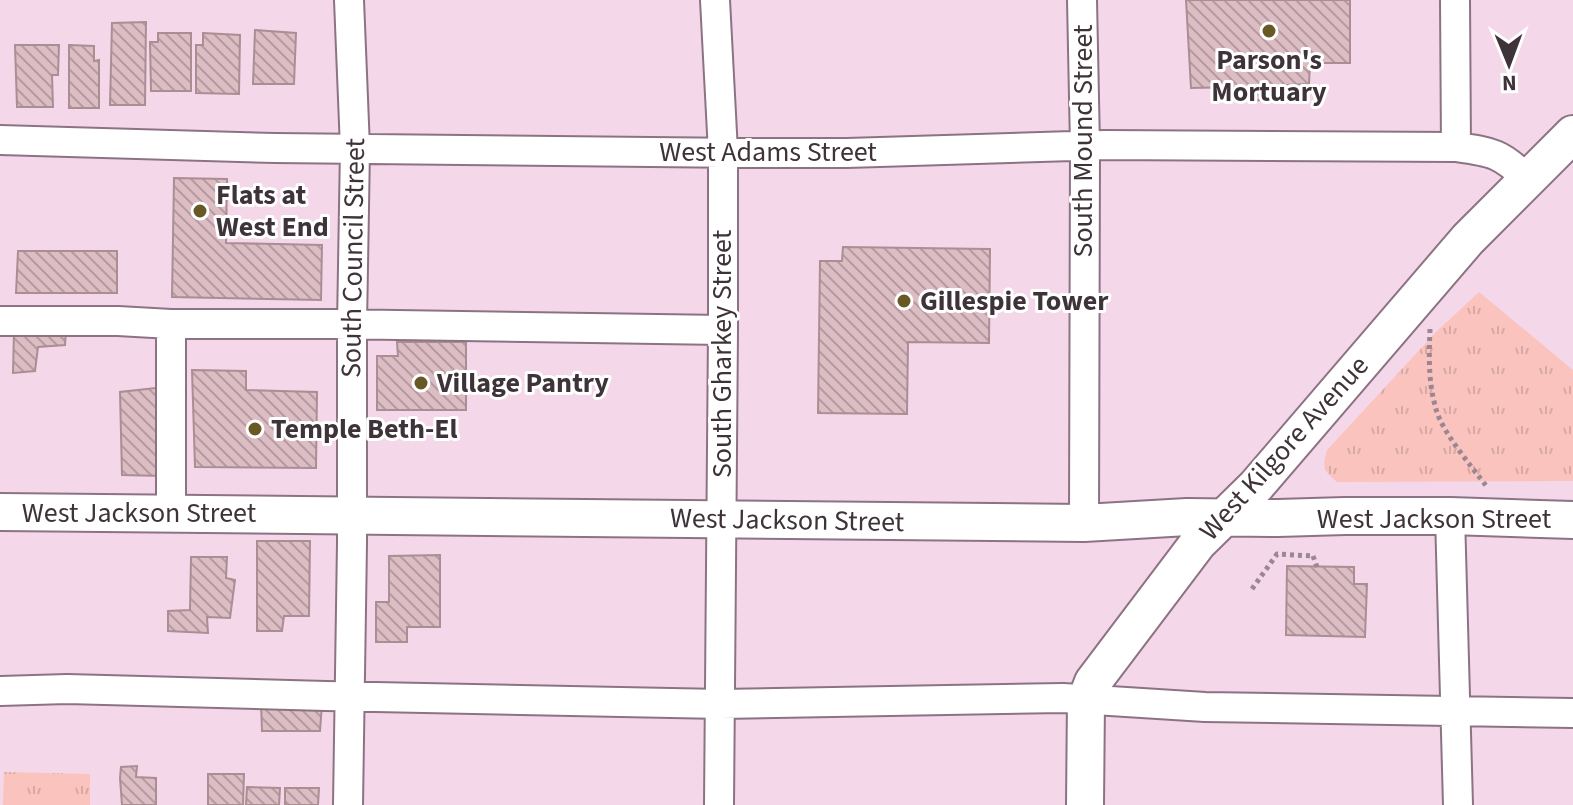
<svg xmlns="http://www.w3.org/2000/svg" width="1573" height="805" font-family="'Source Sans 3',sans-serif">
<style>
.park{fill:url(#park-tufts)}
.building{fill:url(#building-back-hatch);stroke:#ab8d94;stroke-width:2}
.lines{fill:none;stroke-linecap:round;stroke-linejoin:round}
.minor-casing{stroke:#8c7383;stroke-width:32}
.major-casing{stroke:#8c7383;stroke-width:40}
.path{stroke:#9b8793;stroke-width:5;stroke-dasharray:4 4;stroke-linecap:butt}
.minor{stroke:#fff;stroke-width:28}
.major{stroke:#fff;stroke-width:36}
.poi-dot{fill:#685825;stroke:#fff;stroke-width:3}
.labels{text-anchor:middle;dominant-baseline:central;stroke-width:6;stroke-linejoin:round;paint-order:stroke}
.poi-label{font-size:28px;font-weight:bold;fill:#3e3339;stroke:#fff;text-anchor:start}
.street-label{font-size:28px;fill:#3e3339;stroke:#fff}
</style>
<defs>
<pattern id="park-tufts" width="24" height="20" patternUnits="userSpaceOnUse" patternTransform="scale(2)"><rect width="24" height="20" fill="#fbc3bd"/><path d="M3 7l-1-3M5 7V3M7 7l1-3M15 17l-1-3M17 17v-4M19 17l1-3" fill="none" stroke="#d8a8a3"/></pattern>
<pattern id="building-back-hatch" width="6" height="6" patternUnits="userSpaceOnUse" patternTransform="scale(2)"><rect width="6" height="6" fill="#ddbdc4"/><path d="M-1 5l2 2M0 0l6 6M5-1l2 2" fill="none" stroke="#b59aa0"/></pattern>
</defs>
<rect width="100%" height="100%" fill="#f4d8e9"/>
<path class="park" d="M1479,292L1573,370V481L1337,482C1323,470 1322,468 1327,450L1437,331Z
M4,772L90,774V805H3Z"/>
<path class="building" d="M1186,0H1350V63H1310L1309,84L1267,86V100L1238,101V87L1191,88Z
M146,22L145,105H110L112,23Z
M255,30L296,33L294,84H253Z
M158,33H191V91H151L150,42H158Z
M203,33L240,35L239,94L196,93V45H203Z
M15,45H59L58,75H52L53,107H17Z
M69,45L94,46V61L99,60V108H69Z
M174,178L227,179L226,243L322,245L321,300L172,297Z
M843,247L990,249L989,343L908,342L907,414L818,413L820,261H842Z
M18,251H117V293H16Z
M66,330L65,345L38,347L35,371L13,373L14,331Z
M397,342H466V410H377V356H398Z
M192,370L246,371V390L317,392L316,468L195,467Z
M164,387L163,476L122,475L120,392Z
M257,541H310L309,616H284L282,631H257Z
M440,555V627H407V642H376V602H389V556Z
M191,557H227L226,578L235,580L230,618L207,617L208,633L168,631V611L190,610Z
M1287,566L1354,567V584H1367L1365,637L1286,635Z
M261,703L322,704L320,731H262Z
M137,766L136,777L156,778V805H122L120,778L121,767Z
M208,774H244L243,805H208Z
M247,787L280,788L279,805H246Z
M285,788H319L318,805H285Z"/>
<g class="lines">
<defs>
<path id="minor" d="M715,0L723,152V330L719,805
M1082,0L1085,146L1084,523
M1455,0L1456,147
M0,140L275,148L746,153H847L1105,145L1456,147C1492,152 1501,153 1527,179
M0,321H118L171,324H333L723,330
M171,324V513
M1450,516L1458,805
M0,691L67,689L326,696L721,704L1063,698L1205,707L1573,713
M348,805L352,543V325L355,148L349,0"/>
<path id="major" d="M0,512L1084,523L1187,517L1278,518L1345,516H1450L1573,520
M1085,805L1086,700L1093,682L1198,543L1256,486L1468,239L1573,134"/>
</defs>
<use href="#minor" class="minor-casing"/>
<use href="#major" class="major-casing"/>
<path class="path" d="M1430,329C1429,356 1428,382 1436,409C1442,432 1472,467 1487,487
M1313,556L1317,567
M1252,589L1277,554L1313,556"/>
<use href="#minor" class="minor"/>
<use href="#major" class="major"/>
</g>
<g class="poi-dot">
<circle cx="1269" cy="31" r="8"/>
<circle cx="200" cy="211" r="8"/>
<circle cx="904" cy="301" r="8"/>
<circle cx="421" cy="383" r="8"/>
<circle cx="255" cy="429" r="8"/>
</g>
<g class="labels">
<g class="poi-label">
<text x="1269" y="60" text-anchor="middle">Parson's<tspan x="1269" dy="32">Mortuary</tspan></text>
<text x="216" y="195">Flats at<tspan x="216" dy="32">West End</tspan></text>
<text x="920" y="301">Gillespie Tower</text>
<text x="437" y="383">Village Pantry</text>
<text x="271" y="429">Temple Beth-El</text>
</g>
<g class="street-label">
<text transform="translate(1083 141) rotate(-90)">South Mound Street</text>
<text x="768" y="152">West Adams Street</text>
<text transform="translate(353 258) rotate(-89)">South Council Street</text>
<text transform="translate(722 354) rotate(-90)">South Gharkey Street</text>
<text transform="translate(1284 448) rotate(-48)">West Kilgore Avenue</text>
<text x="139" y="513">West Jackson Street</text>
<text x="1434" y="519">West Jackson Street</text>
<text transform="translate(787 520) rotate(1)">West Jackson Street</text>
</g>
</g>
<g transform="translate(1509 64) rotate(179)" stroke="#ffffff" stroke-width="6" paint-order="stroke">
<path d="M0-6L14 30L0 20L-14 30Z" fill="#3e3339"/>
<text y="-12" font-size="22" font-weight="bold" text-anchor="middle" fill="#3e3339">N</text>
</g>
</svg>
